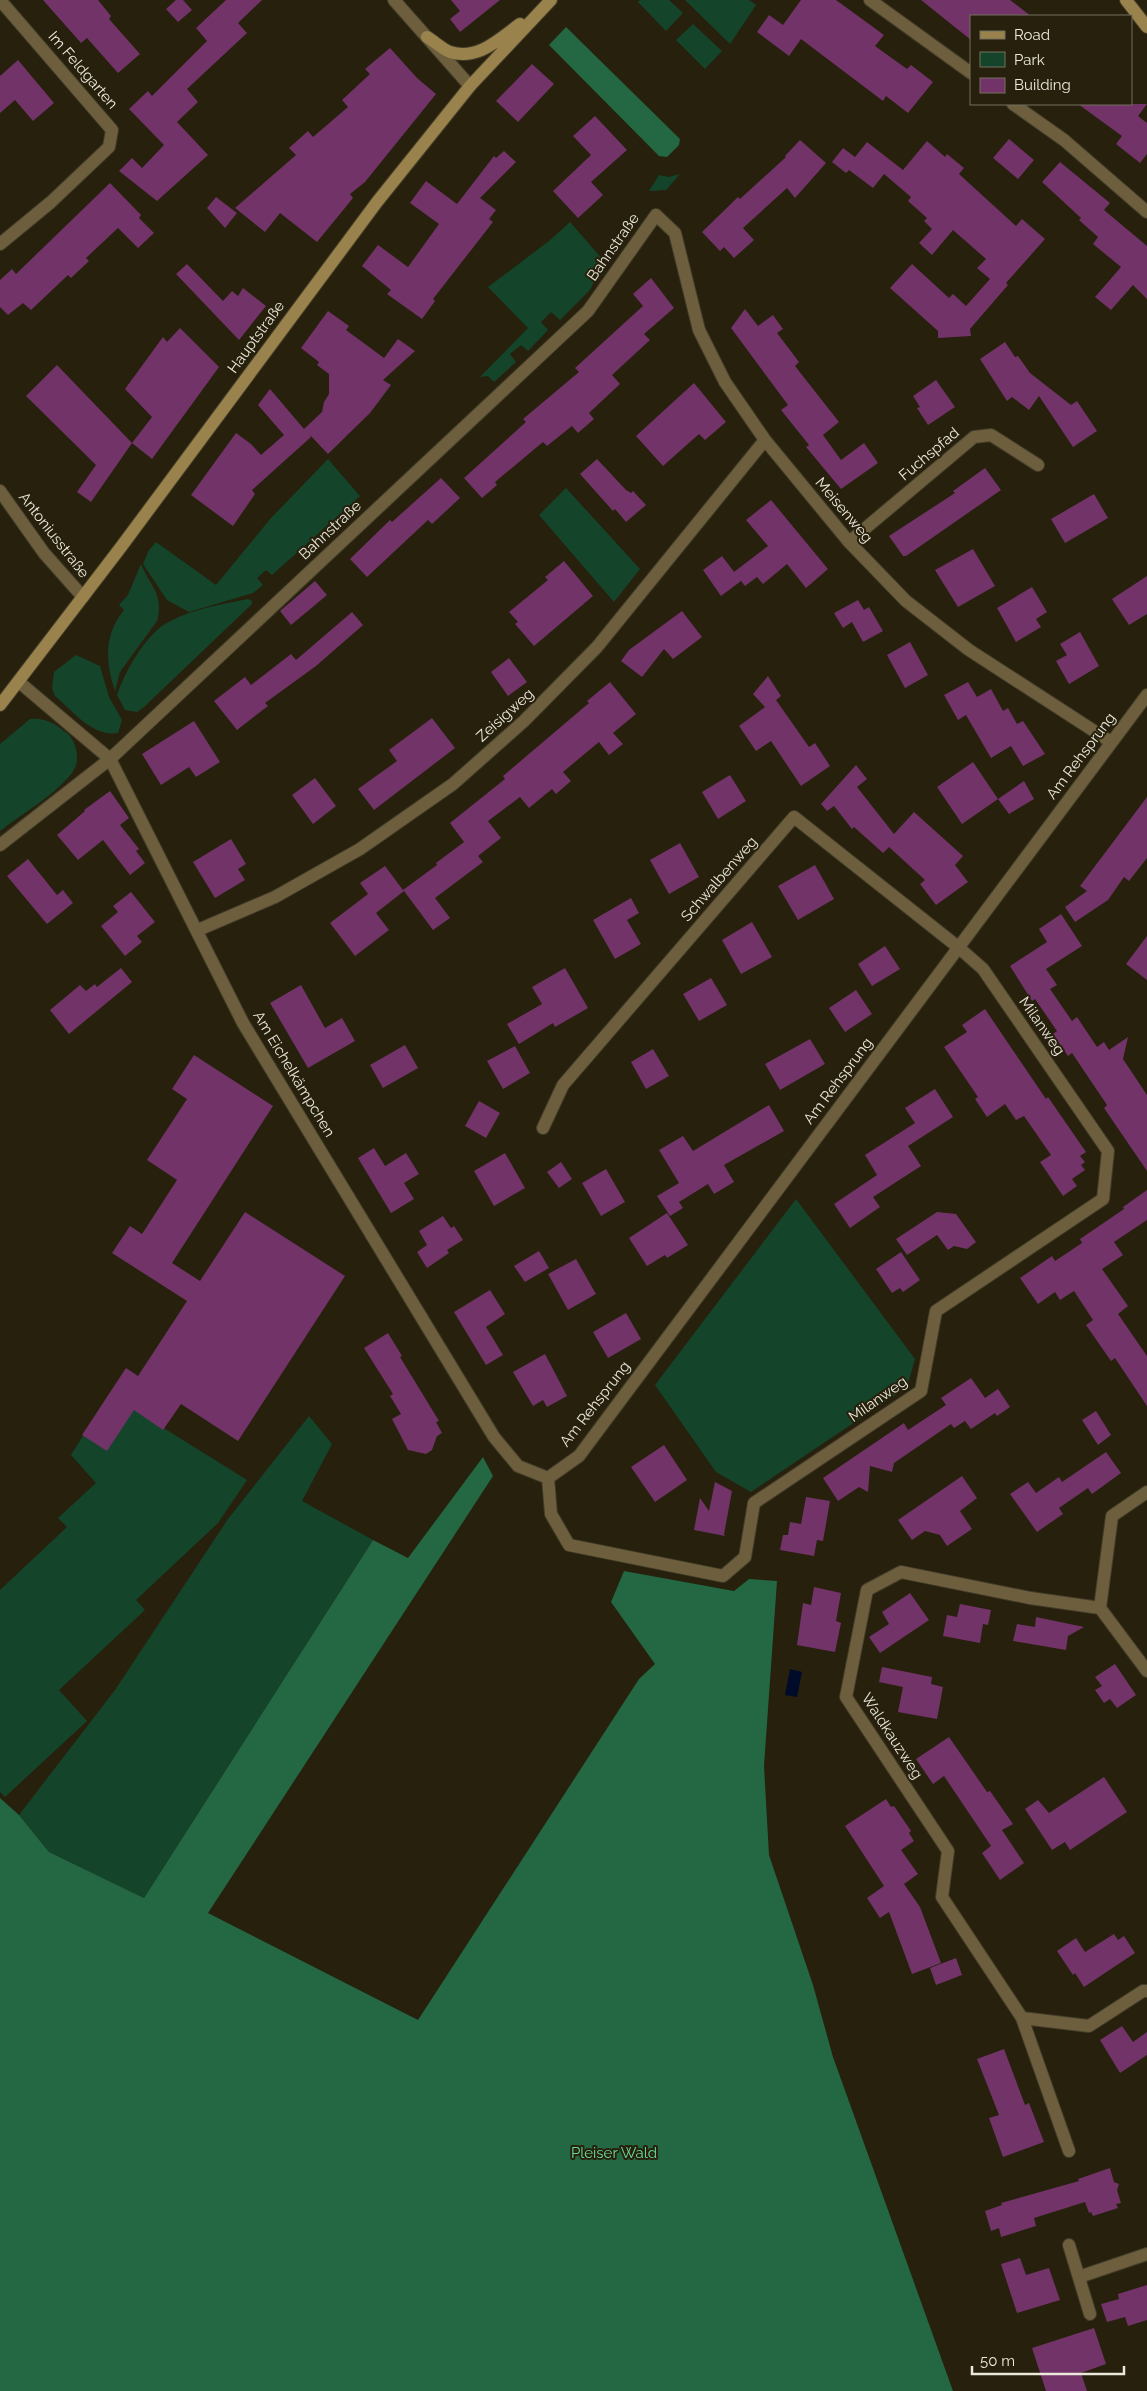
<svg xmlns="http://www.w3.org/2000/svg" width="1147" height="2391" font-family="Raleway,sans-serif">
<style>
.green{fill:#14452b}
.forest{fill:#236743}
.water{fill:#000b2a}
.building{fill:#723368}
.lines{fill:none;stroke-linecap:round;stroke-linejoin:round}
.minor-casing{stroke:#423c29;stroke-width:14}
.tertiary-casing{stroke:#423c29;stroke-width:14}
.secondary-casing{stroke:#423c29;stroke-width:14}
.minor{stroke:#6d5f3e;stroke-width:12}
.tertiary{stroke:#6d5f3e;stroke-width:12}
.secondary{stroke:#99824c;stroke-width:12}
.labels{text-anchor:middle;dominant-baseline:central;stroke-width:4;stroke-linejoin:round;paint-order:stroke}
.street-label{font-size:15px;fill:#ece8dc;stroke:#26200c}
.park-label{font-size:15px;fill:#67dd9b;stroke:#26200c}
</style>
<rect width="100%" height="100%" fill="#26200c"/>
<path class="green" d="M640,0H669L683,13L666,31L638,2Z
M685,0H749L756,5L730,44Z
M693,24L722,51L705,69L676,40Z
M680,174L666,190L649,191L659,175L669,177Z
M570,222L604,261L590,290L560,320L551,312L541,322L548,330L528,351L521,345L510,354L516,362L494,382L488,376L480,377L528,328L488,287L549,241Z
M328,459L360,496L272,575L266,570L257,578L263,585L253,593L189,612L167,600L143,564L149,550L156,542L216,585L271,518Z
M566,488L640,569L614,602L539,515Z
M141,564C151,588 164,594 157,621L120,672L115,691C105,662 104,634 124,610L119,605L128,595Z
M248,599L252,601V604L144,707L137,712L125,710L117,695C125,672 139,647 157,630C177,612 222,604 248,599Z
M76,655L100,666L109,697L122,720L118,733C92,737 73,711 55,696L52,688L54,672Z
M30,719C45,717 56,724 68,734C77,743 81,762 72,773C54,796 23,813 0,831V744Z
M796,1199L915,1359L907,1387L751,1492L716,1472L655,1385Z
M109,1394L247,1480L218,1523L136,1600L145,1610L59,1690L87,1721L5,1797L0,1792V1590L67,1527L58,1518L96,1483L71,1455Z
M309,1416L332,1444L302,1501L373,1540L144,1898L49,1852L19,1815L115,1690L228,1519Z"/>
<path class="forest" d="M566,27L680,139L679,145L667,157L659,156L549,45Z
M483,1457L493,1476L208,1913L418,2020L639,1679L655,1664L611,1602L624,1571L734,1591L749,1579L777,1581L764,1766L769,1855L813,1985L833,2057L953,2391H0V1798L19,1815L49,1852L144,1898L373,1540L408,1558Z"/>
<path class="water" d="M790,1669L802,1672L797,1697L785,1695Z"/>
<path class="building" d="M43,0H98L111,16L109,19L140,54L118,73L87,38L81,43Z
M176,0H183L192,10L178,22L166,9Z
M226,0H262L238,23L247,33L187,89L198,102L177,122L208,155L157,201L119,171L132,158L142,168L164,145L129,109L148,91L152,96L207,41L196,28Z
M451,0H500L460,32L450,19L460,11Z
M801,0H836L884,35L875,46L907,69L911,65L933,82L908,113L886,96L883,101L801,39L789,56L757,32L769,15L783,25Z
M921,0H1010L1031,16H971V40Z
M390,48L417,78L436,94L365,182L350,194L353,198L317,242L280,213L265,232L235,208L296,155L289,148L308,131L313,137L348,107L342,100L370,74L365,69Z
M18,60L54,103L33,121L15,100L0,113V76Z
M532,64L554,84L518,122L496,101Z
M1078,104H1147L1138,116L1147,123V154L1140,163L1116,144L1122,136Z
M595,116L627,150L591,182L603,195L578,218L553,191L591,155L573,136Z
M1009,139L1034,160L1018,179L993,158Z
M800,140L826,163L795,198L787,188L743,228L754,240L734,258L724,247L720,251L702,232L738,197L740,199L786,157L785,156Z
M927,141L945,157L947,154L964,168L959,174L1016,226L1022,219L1045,239L1006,283L1008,285L970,329L971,336L938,338V331L890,288L912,264L949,298L953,294L966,306L990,279L977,268L986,259L953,230L932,255L919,243L932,229L924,221L927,218L908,201L911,197L884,174L873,188L849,170L846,173L832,162L843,148L855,157L867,142L903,170Z
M504,151L516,162L480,198L496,210L489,219L493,222L433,299L435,301L422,319L387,294L391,290L362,266L378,245L408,267L439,224L410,203L426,181L457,204L494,156L496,158Z
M1060,162L1110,203L1104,210L1147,246V299L1133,285L1111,310L1095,297L1121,267L1093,244L1098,237L1079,220L1081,218L1042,182Z
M110,183L141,215L139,218L154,233L138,248L118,228L86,258L89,261L71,278L68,275L31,310L23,303L8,315L0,307V280L12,269L16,274Z
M216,197L237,213L225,228L207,208Z
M187,264L223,301L232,291L238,296L243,288L266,306L239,340L176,274Z
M651,278L674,308L644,334L650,340L612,375L620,384L589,413L594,419L578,433L572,426L547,446L543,442L495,482L497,485L482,498L464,478L526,422L523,419L579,372L575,368L643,306L633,294Z
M745,309L758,326L773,315L783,329L777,333L799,362L795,366L839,422L823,435L841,460L864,443L878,463L841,489L806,447L809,445L781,410L788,405L731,328Z
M328,311L349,326L346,330L384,358L398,339L415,351L383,380L391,385L370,413L328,454L309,434L311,437L252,490L255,494L233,526L191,495L236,433L251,444L261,455L284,435L258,405L270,389L304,429L322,412L324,402L329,394V374L317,365L319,362L301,348Z
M180,328L219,367L152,459L132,443L152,417L125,389L163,337L167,342Z
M1005,342L1015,357L1018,356L1030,373L1071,405L1077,401L1097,431L1073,447L1039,396L1029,410L1012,397L1007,401L980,359Z
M57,365L132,443L91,502L77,492L96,465L26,396Z
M936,380L955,407L928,425L917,408L920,407L913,396Z
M694,383L726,422L705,440L699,434L663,466L636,436Z
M597,459L626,490L631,493L633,491L646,505L626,522L615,509L613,511L580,474Z
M985,468L1001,490L906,556H903L889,536L955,493L953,491Z
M441,478L460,498L432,524L428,520L367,577L350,559L390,520L392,522Z
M1094,494L1108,518L1065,543L1051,519Z
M771,500L828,569L806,588L787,564L763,584L757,577L745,586L734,572L768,546L746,520Z
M973,549L995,586L958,607L935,570Z
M722,556L741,581L721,596L703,570Z
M564,561L593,596L534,646L515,624L518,622L509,612L548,580L545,577Z
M1147,576V614L1129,625L1112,599Z
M315,581L327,595L291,625L280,611Z
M1032,587L1047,612L1036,619L1041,627L1016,642L997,608Z
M858,600L864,610L869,607L883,631L863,642L852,622L843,628L834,613Z
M682,611L702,637L673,659L664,649L642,677L621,661L629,650Z
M352,612L363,625L316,666L265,703L268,706L237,730L214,701L245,677L251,685L291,654L296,660Z
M1080,632L1099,666L1069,684L1056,661L1067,655L1060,644Z
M910,642L928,675L905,688L887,655Z
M509,658L527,682L508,696L491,672Z
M768,676L781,696L776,700L809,747L815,743L830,766L801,786L771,741L756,751L739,726L765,707L753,694Z
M610,682L636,714L613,733L623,744L609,755L599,742L563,772L571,781L556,794L552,789L529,808L520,797L488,821L501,838L478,856L483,862L435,898L450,918L433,930L404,891L376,913L389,930L355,956L330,923L368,894L360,883L385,866L403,890L437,865L436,863L464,842L450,823L505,779L503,776L589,703L587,701Z
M968,682L977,697L991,689L1003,711L1008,708L1017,724L1023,721L1045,754L1023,766L1011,746L991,758L966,715L958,720L944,695Z
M432,718L455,748L374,810L358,789L397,761L389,750Z
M194,721L220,762L196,777L189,767L161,785L142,754Z
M973,762L998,799L962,824L937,787Z
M856,765L867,779L857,787L894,834L914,812L963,856L955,865L968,882L936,905L920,884L925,880L889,847L883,853L854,827L852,829L834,806L827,811L821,804Z
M730,775L746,801L718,819L702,792Z
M315,778L336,806L313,824L292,795Z
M1024,781L1034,799L1009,814L998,799Z
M110,791L129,818L120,825L139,849L136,851L145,863L130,875L103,840L78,860L57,835L85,811L84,810Z
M1147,797V858L1129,881L1124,877L1108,900L1075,922L1065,907L1087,891L1080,886Z
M231,839L246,864L238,869L245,880L215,898L193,862Z
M680,843L699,877L669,894L650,860Z
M28,859L57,895L63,890L73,903L47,924L7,876Z
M815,865L834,899L798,920L778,886Z
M131,892L155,922L137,936L142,942L125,956L101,926L118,912L113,906Z
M631,898L639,913L627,920L641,944L615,959L593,920Z
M1061,914L1082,946L1046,969L1057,985L1050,989L1072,1021L1077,1017L1097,1047L1104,1042L1109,1050L1128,1037L1123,1059L1147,1095V1171L1104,1108L1107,1105L1072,1053L1068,1056L1053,1034L1057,1031L1035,999L1032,1001L1010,966L1047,942L1039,929Z
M752,922L772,957L741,974L722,940Z
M1147,936V980L1126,964Z
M885,946L900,969L872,986L858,964Z
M121,968L132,982L69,1034L50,1010L80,985L86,991L95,984L97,987Z
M565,968L588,1008L555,1027L553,1023L519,1044L507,1024L542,1004L532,987Z
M711,978L727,1005L699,1021L683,994Z
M301,985L325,1028L342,1018L355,1041L308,1068L270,1003Z
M856,990L872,1014L845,1032L829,1008Z
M985,1009L1046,1099L1048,1097L1086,1152L1080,1156L1085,1162L1081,1165L1085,1170L1072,1179L1077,1186L1063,1196L1040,1162L1051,1155L1024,1116L1016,1120L1005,1104L987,1117L975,1099L978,1097L944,1047L967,1032L962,1025Z
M810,1039L825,1064L780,1090L765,1064Z
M405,1045L418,1068L383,1088L370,1065Z
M515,1046L530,1073L503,1089L487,1061Z
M653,1049L669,1076L646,1089L631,1062Z
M194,1055L273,1106L172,1263L200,1281L245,1212L345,1276L238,1441L181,1404L163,1430L134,1410L107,1451L82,1435L126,1368L138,1376L187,1301L112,1253L130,1226L142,1234L177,1180L147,1160L187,1099L172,1089Z
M935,1089L953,1117L908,1146L921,1166L873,1197L880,1207L850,1228L834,1204L877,1175L865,1155L915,1123L905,1108Z
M479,1101L500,1113L486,1138L465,1126Z
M769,1105L784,1131L724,1165L734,1182L714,1194L708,1184L679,1202L683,1208L670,1216L657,1196L679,1183L659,1150L683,1136L693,1151Z
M374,1148L385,1166L406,1153L419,1174L404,1183L414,1199L391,1213L358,1158Z
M505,1153L525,1188L494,1206L474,1171Z
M561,1162L572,1179L559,1188L547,1172Z
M606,1169L625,1202L601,1216L582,1183Z
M1147,1190V1220L1114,1242L1123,1255L1102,1269L1128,1306L1118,1314L1147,1356V1406L1115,1358L1111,1361L1086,1325L1093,1320L1074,1291L1060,1300L1055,1292L1038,1304L1020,1278L1052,1256L1055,1261L1082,1243L1080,1239L1124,1209L1123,1207Z
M937,1212L956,1214L976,1242L967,1249L954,1246L948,1250L937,1235L907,1255L896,1239Z
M667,1213L688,1245L667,1258L665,1255L647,1266L629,1238Z
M443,1216L451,1228L454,1226L463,1240L447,1250L449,1253L427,1268L417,1252L427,1245L419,1231Z
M539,1251L549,1268L525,1282L514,1266Z
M901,1252L920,1280L903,1292L900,1288L892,1293L876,1269Z
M576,1259L596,1294L568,1310L548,1274Z
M490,1290L505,1314L486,1327L503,1355L486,1365L454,1312Z
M626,1313L641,1339L608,1358L593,1332Z
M388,1333L402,1356L400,1357L439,1421L436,1422L442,1433L437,1436L432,1450L426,1454L408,1450L392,1419L401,1414L390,1396L393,1394L364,1348Z
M545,1354L567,1396L547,1407L543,1400L533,1406L513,1372Z
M971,1378L985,1398L998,1389L1010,1407L997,1416L995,1413L971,1429L965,1421L954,1428L951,1424L894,1463L892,1472L870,1466L868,1492L859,1487L838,1501L823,1478L904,1423L908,1430L946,1405L941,1398Z
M1096,1411L1111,1435L1098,1445L1082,1420Z
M664,1445L687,1480L655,1502L631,1467Z
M1106,1452L1121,1473L1092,1494L1088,1488L1059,1508L1063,1514L1037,1532L1010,1494L1028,1482L1036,1493L1059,1477L1062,1482Z
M962,1476L977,1498L960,1511L972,1529L947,1546L940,1535L925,1531L912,1540L898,1520Z
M715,1482L732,1491L724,1534L725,1536L694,1530L700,1498L709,1511Z
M806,1497L830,1501L823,1541L817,1540L814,1556L780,1550L783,1535H788L790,1522L801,1524Z
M814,1587L841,1593L836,1621L841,1623L835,1652L797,1645L803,1603L811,1605Z
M910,1593L929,1620L880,1653L869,1637L889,1624L882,1612Z
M960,1604L991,1610L988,1625L983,1624L980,1643L943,1636L947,1615L957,1617Z
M1036,1617L1084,1627L1068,1636L1066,1650L1013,1641L1017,1624L1035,1627Z
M1115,1664L1136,1695L1117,1708L1110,1699L1104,1703L1095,1690L1102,1686L1095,1677Z
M882,1667L932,1677L931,1684L943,1687L937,1719L898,1712L903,1687L879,1682Z
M949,1737L987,1792L990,1791L1013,1824L1002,1830L1024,1863L1000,1880L982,1853L991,1846L944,1776L933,1784L916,1759Z
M1104,1777L1127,1812L1070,1850L1065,1842L1052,1850L1025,1809L1038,1800L1049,1813Z
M886,1799L891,1807L894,1806L911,1831L909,1833L914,1841L901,1850L918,1874L904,1884L920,1907L941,1963L912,1974L889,1912L880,1918L867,1898L884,1886L845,1826Z
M1114,1934L1118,1940L1124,1936L1135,1953L1084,1987L1075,1973L1073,1975L1057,1951L1076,1938L1085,1952Z
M956,1958L962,1975L936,1985L930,1968Z
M1122,2026L1133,2042L1147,2032V2055L1120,2073L1100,2040Z
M1004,2049L1025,2105L1029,2103L1044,2142L1003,2157L989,2118L999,2115L977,2059Z
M1110,2168L1114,2182L1119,2184L1117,2190L1121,2203L1116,2204L1118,2208L1093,2216L1091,2212L1089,2213L1085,2202L1034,2218L1036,2226L1001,2237L999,2228L991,2231L985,2211L1002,2205L1001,2203L1079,2181L1078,2179Z
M1020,2258L1026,2275L1049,2268L1060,2300L1017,2313L1001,2264Z
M1147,2285V2320L1128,2326L1125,2317L1107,2322L1101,2304L1119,2299L1118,2294Z
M1094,2328L1106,2364L1081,2373L1087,2391H1046L1032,2348Z"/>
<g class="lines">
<defs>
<path id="minor" d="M0,0L112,130L109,147L51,202L0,244
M870,0L971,73
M1013,104L1064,140L1147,212
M0,491L44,553L83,597
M849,542L974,437L991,435L1038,465
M19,682L110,759L243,1023L494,1437L518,1466L548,1478
M0,845L110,759L588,311L656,215L675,233L699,330L725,382L765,440L849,542L906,601L969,650L1111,742
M198,930L275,897L360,849L453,784L524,721L597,647L765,440
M543,1128L563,1085L794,817L958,947L983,969L1108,1151L1103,1199L936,1311L921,1391L754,1503L745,1557L723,1576L569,1545L551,1514L548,1478
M548,1478L579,1456L1147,695
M1147,1492L1112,1516L1100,1608L1147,1671
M1022,2018L1089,2026L1143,1991H1147
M1069,2151L1022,2018L942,1897L948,1851L846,1697L867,1590L901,1572L1030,1598L1100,1608
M1069,2245L1090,2314
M1079,2277L1147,2254"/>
<path id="tertiary" d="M394,0L470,86"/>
<path id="secondary" d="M1126,0L1147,27
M427,37C434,41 442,49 450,52C478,61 499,39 520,24
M0,705L121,547L377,202L470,86L551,0"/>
</defs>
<use href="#minor" class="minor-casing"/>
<use href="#tertiary" class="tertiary-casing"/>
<use href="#secondary" class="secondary-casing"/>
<use href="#minor" class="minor"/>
<use href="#tertiary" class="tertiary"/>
<use href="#secondary" class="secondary"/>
</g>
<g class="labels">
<g class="street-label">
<text transform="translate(83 70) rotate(49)">Im Feldgarten</text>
<text transform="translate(613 247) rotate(-55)">Bahnstraße</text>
<text transform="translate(256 337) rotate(-54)">Hauptstraße</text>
<text transform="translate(929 454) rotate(-40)">Fuchspfad</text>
<text transform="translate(844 510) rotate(50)">Meisenweg</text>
<text transform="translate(330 530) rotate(-43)">Bahnstraße</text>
<text transform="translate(54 535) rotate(52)">Antoniusstraße</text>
<text transform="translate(505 715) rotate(-42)">Zeisigweg</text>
<text transform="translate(1081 756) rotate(-53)">Am Rehsprung</text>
<text transform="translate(719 879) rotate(-49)">Schwalbenweg</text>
<text transform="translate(1042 1026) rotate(55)">Milanweg</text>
<text transform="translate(294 1074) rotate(59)">Am Eichelkämpchen</text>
<text transform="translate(838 1081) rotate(-53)">Am Rehsprung</text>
<text transform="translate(878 1399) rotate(-35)">Milanweg</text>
<text transform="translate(595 1404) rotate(-52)">Am Rehsprung</text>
<text transform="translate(892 1736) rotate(57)">Waldkauzweg</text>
</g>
<g class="park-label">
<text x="614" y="2153">Pleiser Wald</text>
</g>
</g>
<rect x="970" y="15" width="162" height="90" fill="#26200c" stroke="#75705f"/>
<rect x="980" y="31" width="25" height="8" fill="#99824c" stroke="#75705f"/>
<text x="1014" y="40" font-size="15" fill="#ece8dc">Road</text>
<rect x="980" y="52" width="25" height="15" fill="#14452b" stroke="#75705f"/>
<text x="1014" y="65" font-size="15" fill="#ece8dc">Park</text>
<rect x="980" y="78" width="25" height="15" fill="#723368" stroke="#75705f"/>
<text x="1014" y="90" font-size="15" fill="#ece8dc">Building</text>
<path d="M972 2366v8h152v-8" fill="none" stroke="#ece8dc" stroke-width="2.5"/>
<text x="980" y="2366" font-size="15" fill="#ece8dc" stroke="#26200c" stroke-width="4" paint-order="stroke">50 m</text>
</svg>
